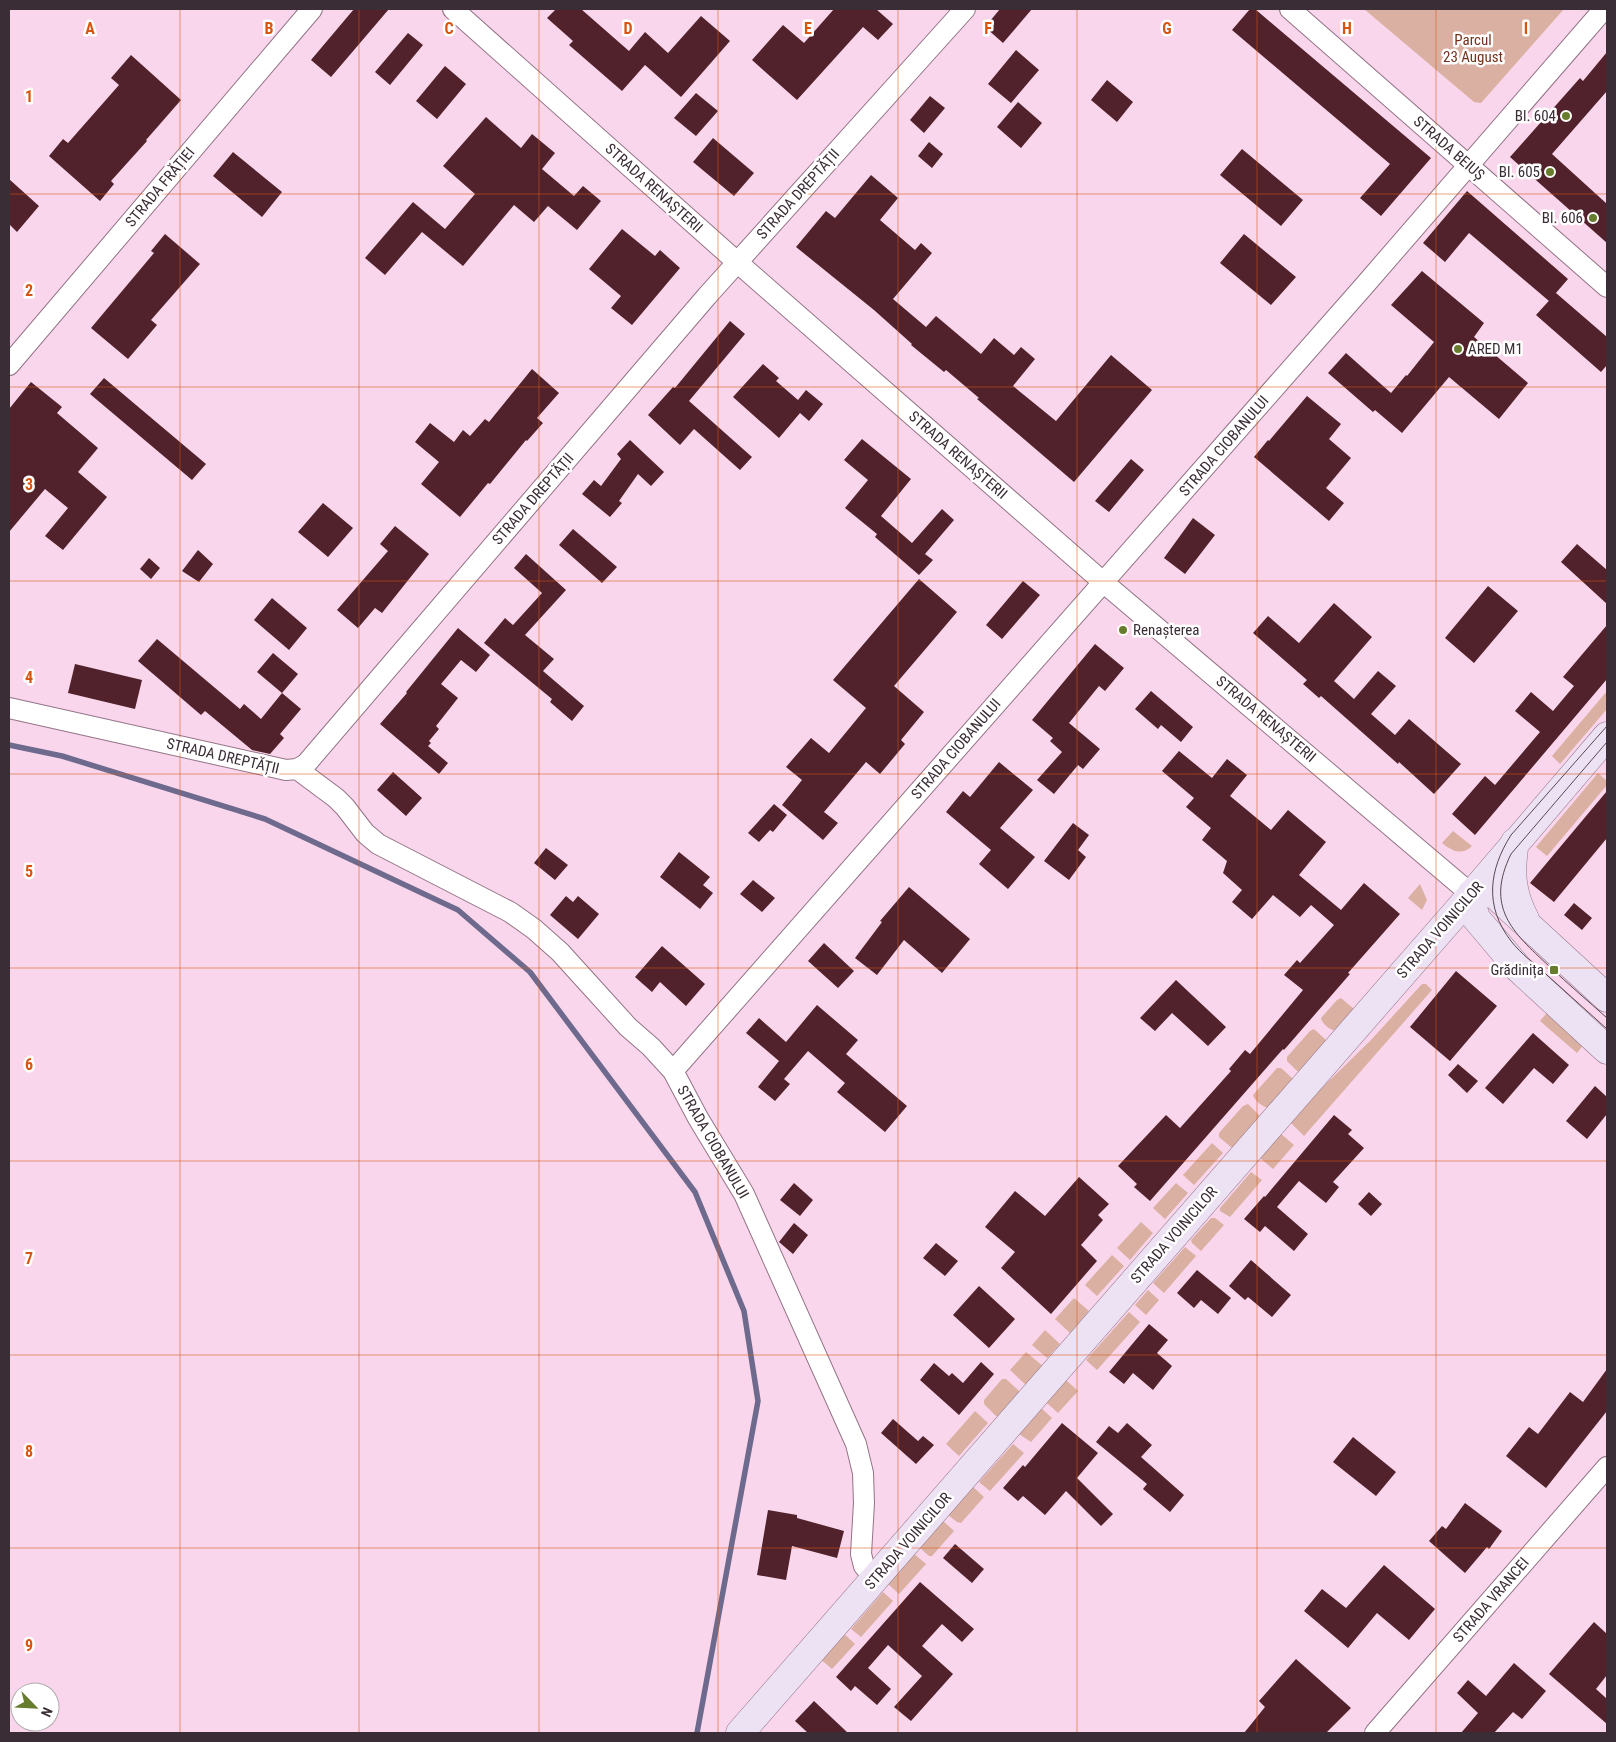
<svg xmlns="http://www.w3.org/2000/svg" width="1616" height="1742" font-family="'Roboto Condensed',sans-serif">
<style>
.green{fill:#dab0a2}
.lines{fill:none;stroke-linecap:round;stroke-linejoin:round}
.stream{stroke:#6e6a8e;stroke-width:5.5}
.building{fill:#51222b}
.street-casing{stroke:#937487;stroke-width:22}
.secondary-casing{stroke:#937487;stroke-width:29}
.street{stroke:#fff;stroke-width:20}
.secondary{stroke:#ede1f4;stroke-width:28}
.tram{stroke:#594852;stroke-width:1}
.grid{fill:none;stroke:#d75510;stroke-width:1;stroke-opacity:0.55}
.poi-dot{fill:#687c2d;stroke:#fff;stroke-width:2}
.labels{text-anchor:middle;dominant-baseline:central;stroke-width:5;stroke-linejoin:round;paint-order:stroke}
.park-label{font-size:15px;fill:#74311c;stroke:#fff}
.poi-label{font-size:15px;fill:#3a2d35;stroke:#fff;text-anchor:end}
.street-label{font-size:15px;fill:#3a2d35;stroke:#fff}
.grid-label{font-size:16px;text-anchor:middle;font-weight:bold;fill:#d75510;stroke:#fff;stroke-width:5;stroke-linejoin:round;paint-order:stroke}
</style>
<rect width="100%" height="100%" fill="#f9d6eb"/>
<path class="green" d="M1364,9H1564L1481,103L1474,102Z
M1607,691V709L1560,764L1552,756Z
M1598,773L1607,781V785L1547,856L1536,847Z
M1453,831L1472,846C1462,856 1452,851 1442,843Z
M1420,884L1427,900L1422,910L1408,898Z
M1422,984H1426L1432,990L1304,1136L1289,1121L1291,1118L1371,1040Z
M1341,998L1354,1009L1337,1031C1331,1031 1322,1024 1321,1018L1337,1000Z
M1551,1008L1588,1039L1577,1053L1540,1021Z
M1314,1029L1327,1041L1303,1071H1297L1287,1061V1057L1310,1031Z
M1277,1068H1281L1292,1078L1293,1083L1270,1109C1264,1107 1255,1102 1253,1095Z
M1248,1104L1260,1116V1121L1237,1147L1232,1148L1219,1137V1133L1243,1106Z
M1280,1133L1294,1145L1273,1169L1259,1157Z
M1212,1143L1223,1153L1194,1185L1183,1175Z
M1251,1172L1262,1180L1230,1217L1220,1211V1208Z
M1176,1183L1188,1193L1165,1219L1153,1208Z
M1211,1218H1215L1224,1225L1201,1251L1192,1243L1191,1240Z
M1141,1222L1153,1233L1130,1260L1117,1248Z
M1185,1247L1196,1256L1164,1293L1153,1283Z
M1112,1255L1124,1266L1097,1296L1085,1285Z
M1148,1290L1159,1300L1146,1315L1135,1305Z
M1074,1298L1089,1311L1070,1333L1055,1319Z
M1129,1312L1140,1322L1097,1370L1086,1360Z
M1045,1330L1060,1344L1047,1358L1032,1345Z
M1026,1352L1044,1367L1027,1386L1010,1370Z
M1002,1379H1006L1019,1391V1395L1000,1416H996L984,1404V1400Z
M1062,1380L1067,1381L1078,1391L1058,1413L1047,1403L1046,1398Z
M1039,1406L1052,1418L1031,1442L1019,1434Z
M975,1411L988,1423L959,1456L946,1444Z
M1013,1444L1024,1453L990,1491L979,1482Z
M971,1485L984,1497L961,1523L957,1522L948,1515Z
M941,1519L954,1531L932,1556H929L920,1548V1542Z
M912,1552L926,1564L899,1594L888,1584Z
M883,1592L893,1601L861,1637L851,1629Z
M842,1632L855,1644L832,1669L819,1658Z"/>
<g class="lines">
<path class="stream" d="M9,745L62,756L265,819L458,910L530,972L695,1192L744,1311L758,1401L697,1733"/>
</g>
<path class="building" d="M354,9H389L331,77L311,60Z
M556,9H581L629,51L645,32L668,53L701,16L730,41L681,97L645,65L622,91L569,45L573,41L547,18Z
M834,9H876L893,24L878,40L863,27L797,100L752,60L783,25L804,43Z
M1000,9H1032L1003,43L985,27Z
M1250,9H1255L1431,158L1381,216L1360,198L1390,164L1232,30Z
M408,33L423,45L390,85L375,72Z
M1016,50L1039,70L1011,103L988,84Z
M1607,52V91L1552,154L1607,204V243L1510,157L1580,78L1583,81Z
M131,55L181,100L146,140L147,141L111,181L114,184L100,201L49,156L63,139L68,143L119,85L111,78Z
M445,66L466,84L437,119L416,101Z
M1107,80L1133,102L1117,122L1091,100Z
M696,93L718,111L696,136L674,118Z
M930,96L945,108L924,133L910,120Z
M1018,102L1042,123L1021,148L997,127Z
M486,117L521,148L532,134L555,153L542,169L574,196L583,186L601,201L577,230L548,206L534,222L514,205L463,266L422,232L385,275L365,258L413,202L445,229L475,194L443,166Z
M713,138L754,173L734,196L693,162Z
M929,142L943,154L932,168L918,156Z
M1242,149L1303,200L1281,226L1220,175Z
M233,152L282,192L262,217L213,176Z
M871,175L898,198L880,220L915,250L921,243L932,253L893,299L926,327L936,316L981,354L994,338L1014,355L1021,347L1035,359L1013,386L1056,421L1111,355L1152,390L1074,482L977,399L979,398L946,370L944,372L911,345L912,344L874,310L796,247L826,211L835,218Z
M9,179L39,206L17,232L9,224Z
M1467,191L1568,279L1549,301L1469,233L1445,262L1423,243Z
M622,229L655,256L660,250L680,268L632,325L611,308L621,296L589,269Z
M165,234L200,264L151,320L157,325L128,359L91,328L154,253L151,251Z
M1244,234L1296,277L1271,305L1220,263Z
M1422,271L1484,323L1474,337L1528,383L1499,419L1449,377L1402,433L1375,410L1373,412L1328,373L1346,353L1391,393L1406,375L1407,376L1434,342L1391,305Z
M1556,293L1607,337V365L1601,372L1536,315Z
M730,321L745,334L689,401L752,457L740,470L694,429L680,445L648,415L673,387L675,388Z
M763,364L779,378L776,381L798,400L806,390L823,404L809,421L800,413L779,438L733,397Z
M532,369L559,393L537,418L543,423L527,441L526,440L490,484L488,483L460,517L421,484L439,462L415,442L430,423L454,442L463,430L470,436L485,419L489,422Z
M104,378L206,464L192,480L90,394Z
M31,382L62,407L57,413L98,448L78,472L107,497L63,550L45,536L68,508L45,489L9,532V409Z
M1307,396L1341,424L1329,439L1351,458L1326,488L1344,503L1329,521L1254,457L1268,440L1269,441Z
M862,439L911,479L881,516L912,543L942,509L954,520L925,554L933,560L919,575L875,537L877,534L845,508L868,480L844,460Z
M630,440L664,472L651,486L638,474L619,501L622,503L610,517L582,494L594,480L601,486L621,459L617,454Z
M1131,459L1144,470L1109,512L1095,501Z
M323,503L353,528L328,557L298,532Z
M1193,518L1215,535L1185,574L1164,558Z
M395,526L429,554L382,613L375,608L358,628L337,610L388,551L380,544Z
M573,529L617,567L602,583L559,545Z
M1577,544L1607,570V604L1561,562Z
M198,550L213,564L199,582L182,571Z
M526,554L566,590L525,635L554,659L543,671L584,706L572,721L550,702L552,699L484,643L505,618L513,625L542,593L514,568Z
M149,558L160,568L151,579L140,569Z
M919,579L957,612L894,686L924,712L901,740L905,744L880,774L866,762L824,812L838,823L823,840L782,805L802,780L786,767L811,738L829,753L866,708L833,680Z
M1023,581L1040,595L1002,639L986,625Z
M1488,586L1518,611L1474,663L1445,638Z
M272,598L307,628L289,650L254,620Z
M1334,603L1372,637L1334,681L1354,699L1378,671L1396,686L1371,714L1395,735L1409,719L1461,764L1434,794L1399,762L1398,764L1321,696L1319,698L1303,684L1307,680L1253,633L1268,616L1299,643Z
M1607,625V679L1475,835L1452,814L1485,776L1495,785L1540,732L1515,711L1531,692L1553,711L1574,686L1563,677Z
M458,628L490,655L476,672L461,660L441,684L458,698L436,726L439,729L429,741L431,743L428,746L448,763L439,774L380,724L407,693L406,692Z
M157,639L240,709L244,704L261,719L282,693L301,709L280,734L284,738L270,754L252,750L205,711L201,715L138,661Z
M1095,644L1124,668L1105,691L1099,686L1069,723L1100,749L1083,769L1078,765L1054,794L1037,780L1062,752L1050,741L1053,738L1032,720Z
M273,653L298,674L282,693L257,672Z
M75,664L142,680L135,709L68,693Z
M1151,691L1193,727L1181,742L1161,725L1158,729L1135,709Z
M1179,751L1212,778L1227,759L1247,775L1230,796L1271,830L1288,810L1326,842L1299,875L1341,910L1364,883L1400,914L1348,973L1350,974L1284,1050L1283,1049L1150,1201L1134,1187L1137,1184L1118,1166L1166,1115L1180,1128L1231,1071L1229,1069L1245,1050L1250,1054L1303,990L1284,975L1297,960L1300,963L1334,925L1311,905L1300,917L1273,895L1252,919L1232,902L1242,890L1223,873L1227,861L1202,840L1211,828L1186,807L1194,798L1162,771Z
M999,762L1033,790L1000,828L1035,857L1008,889L979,864L991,850L946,812L963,791L970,797Z
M393,772L422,798L406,816L377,790Z
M1607,791V838L1554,902L1530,883Z
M774,804L787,815L773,832L770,830L759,842L748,833Z
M1073,823L1089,835L1078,850L1086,857L1069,880L1044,861Z
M546,848L568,865L555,880L534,863Z
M679,852L710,877L703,885L713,893L700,909L660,877Z
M753,880L775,898L762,912L740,894Z
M909,887L970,939L942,973L904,940L877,975L855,958L882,922L880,921Z
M566,896L573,902L578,896L599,914L578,939L550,915Z
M1574,903L1592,918L1582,930L1564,915Z
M824,943L854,971L838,988L808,961Z
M662,946L705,984L686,1006L660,982L652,992L635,977Z
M1456,971L1497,1006L1450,1061L1410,1027Z
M1176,980L1226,1027L1208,1046L1172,1013L1155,1031L1140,1018Z
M817,1005L858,1040L846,1054L907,1106L885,1132L837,1092L845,1083L808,1051L784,1079L790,1084L775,1101L758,1087L779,1061L746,1033L759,1018L786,1042Z
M1533,1033L1569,1065L1553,1084L1534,1068L1503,1104L1485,1088Z
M1458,1064L1478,1081L1467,1093L1448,1075Z
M1595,1086L1607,1097V1114L1587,1139L1566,1121Z
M1334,1115L1352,1130L1348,1134L1364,1148L1333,1182L1339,1187L1326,1203L1299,1181L1277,1207L1308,1234L1294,1251L1265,1226L1260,1232L1244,1219L1264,1196L1265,1197Z
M1079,1177L1109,1204L1098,1215L1103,1220L1081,1245L1097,1261L1051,1314L1001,1268L1015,1252L985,1227L1015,1191L1045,1216Z
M794,1183L813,1200L800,1216L780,1200Z
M1369,1192L1382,1204L1371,1216L1358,1204Z
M794,1223L808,1235L793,1254L779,1242Z
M936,1243L958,1261L945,1276L923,1258Z
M1251,1260L1291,1295L1272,1317L1248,1297L1245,1300L1229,1286Z
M1197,1270L1231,1298L1218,1314L1201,1300L1194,1308L1177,1293Z
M979,1286L1015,1319L989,1348L953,1315Z
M1149,1324L1168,1340L1157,1353L1172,1366L1153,1390L1133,1373L1124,1384L1109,1372Z
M981,1362L994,1374L959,1415L920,1380L934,1363L949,1376L952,1373L963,1383Z
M1607,1369V1411L1546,1488L1506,1456L1529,1427L1538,1434L1570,1392L1583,1402Z
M893,1419L918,1441L923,1436L934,1445L916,1464L881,1433Z
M1062,1423L1098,1453L1077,1478L1113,1514L1101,1526L1066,1491L1045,1515L1023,1496L1018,1501L1003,1488L1023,1465L1025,1467Z
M1127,1423L1152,1445L1141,1457L1184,1495L1170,1512L1143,1489L1147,1484L1096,1442L1109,1426L1118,1433Z
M1353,1437L1396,1472L1376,1496L1333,1462Z
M1465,1503L1502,1531L1489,1549L1487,1547L1465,1573L1429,1541L1442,1526L1446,1529Z
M768,1510L797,1515V1518L844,1531L837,1558L792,1546L786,1580L757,1575Z
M955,1544L984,1569L972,1583L943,1558Z
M1384,1565L1435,1609L1409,1640L1377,1613L1348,1648L1304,1611L1322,1589L1346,1608Z
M920,1582L974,1629L962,1642L942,1624L922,1646L953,1674L911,1721L894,1707L922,1676L888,1645L868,1668L891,1689L877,1705L855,1686L851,1691L836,1677Z
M1594,1622L1607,1634V1675L1596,1689L1607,1699V1724L1549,1674Z
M1296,1659L1351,1708L1326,1733H1244L1265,1707L1259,1701Z
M1514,1663L1546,1691L1522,1719L1513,1712L1494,1733H1461L1478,1713L1457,1693L1468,1680L1486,1696Z
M814,1701L848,1733H808L795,1721Z"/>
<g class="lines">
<defs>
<path id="street" d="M453,9L737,262L1103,582L1471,894
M1290,9L1607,287
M9,365L312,9
M9,708L286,770L297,769L306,764L707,296L965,9
M297,769L336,798L345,807L365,833L378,844L510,912L534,929L560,952L628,1027L651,1047L673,1071
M875,1578L864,1566L861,1554L864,1503L863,1473L856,1444L744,1194L698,1118L673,1071L1364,286L1604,9
M1375,1733L1607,1467"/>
<path id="secondary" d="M1515,842C1510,871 1511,893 1525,919
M1607,998L1492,892L1471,894L1475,917L1518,968L1607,1050
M740,1733L1460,908L1607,736"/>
</defs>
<use href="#street" class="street-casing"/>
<use href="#secondary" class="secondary-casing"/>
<use href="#street" class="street"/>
<use href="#secondary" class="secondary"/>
<path class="tram" d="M1607,726L1511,835C1489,870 1484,906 1511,941C1521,954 1535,964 1547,975C1567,993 1587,1011 1607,1029
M1607,742L1511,854C1485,907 1512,932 1549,966C1568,984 1588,1001 1607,1018"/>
</g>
<path class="grid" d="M180,9V1733M359,9V1733M539,9V1733M718,9V1733M898,9V1733M1077,9V1733M1257,9V1733M1436,9V1733M9,194H1607M9,387H1607M9,581H1607M9,774H1607M9,968H1607M9,1161H1607M9,1355H1607M9,1548H1607"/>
<g class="poi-dot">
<circle cx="1566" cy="116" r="5"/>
<circle cx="1550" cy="172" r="5"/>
<circle cx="1593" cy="218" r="5"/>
<circle cx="1458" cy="349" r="5"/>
<circle cx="1123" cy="630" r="5"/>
<rect x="1549" y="965" width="10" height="10" rx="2.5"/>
</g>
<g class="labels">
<g class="park-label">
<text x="1473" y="40">Parcul<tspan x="1473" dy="17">23 August</tspan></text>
</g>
<g class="poi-label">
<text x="1556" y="116">Bl. 604</text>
<text x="1540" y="172">Bl. 605</text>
<text x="1583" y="218">Bl. 606</text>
<text x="1468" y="349" text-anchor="start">ARED M1</text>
<text x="1133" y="630" text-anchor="start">Renașterea</text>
<text x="1544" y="970">Grădinița</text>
</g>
<g class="street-label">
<text transform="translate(1449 148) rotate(41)">STRADA BEIUȘ</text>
<text transform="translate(160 187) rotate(-50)">STRADA FRĂȚIEI</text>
<text transform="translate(654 188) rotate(42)">STRADA RENAȘTERII</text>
<text transform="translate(798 194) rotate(-48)">STRADA DREPTĂȚII</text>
<text transform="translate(1224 446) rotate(-49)">STRADA CIOBANULUI</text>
<text transform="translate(958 455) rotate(41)">STRADA RENAȘTERII</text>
<text transform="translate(533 499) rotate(-49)">STRADA DREPTĂȚII</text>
<text transform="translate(1266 719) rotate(40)">STRADA RENAȘTERII</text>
<text transform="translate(956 749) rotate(-49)">STRADA CIOBANULUI</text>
<text transform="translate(223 756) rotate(13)">STRADA DREPTĂȚII</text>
<text transform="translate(1440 930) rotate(-49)">STRADA VOINICILOR</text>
<text transform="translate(713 1142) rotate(60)">STRADA CIOBANULUI</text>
<text transform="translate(1174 1235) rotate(-49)">STRADA VOINICILOR</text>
<text transform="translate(908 1541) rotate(-49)">STRADA VOINICILOR</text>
<text transform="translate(1491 1600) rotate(-49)">STRADA VRANCEI</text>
</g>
</g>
<g class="grid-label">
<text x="90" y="34">A</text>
<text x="269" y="34">B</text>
<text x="449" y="34">C</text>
<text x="628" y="34">D</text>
<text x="808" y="34">E</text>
<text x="988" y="34">F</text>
<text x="1167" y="34">G</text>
<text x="1347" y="34">H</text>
<text x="1526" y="34">I</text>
<text x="29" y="102">1</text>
<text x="29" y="296">2</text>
<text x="29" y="490">3</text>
<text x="29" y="683">4</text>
<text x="29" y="877">5</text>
<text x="29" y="1070">6</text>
<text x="29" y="1264">7</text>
<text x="29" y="1457">8</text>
<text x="29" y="1651">9</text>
</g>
<rect width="1616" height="1742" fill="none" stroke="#3a2d35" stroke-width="20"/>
<g transform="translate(35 1707) rotate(114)"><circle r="24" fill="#ffffff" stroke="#b0abae"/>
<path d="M0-4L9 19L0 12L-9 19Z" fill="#687c2d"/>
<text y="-8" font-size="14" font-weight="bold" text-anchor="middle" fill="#3a2d35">N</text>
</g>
</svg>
